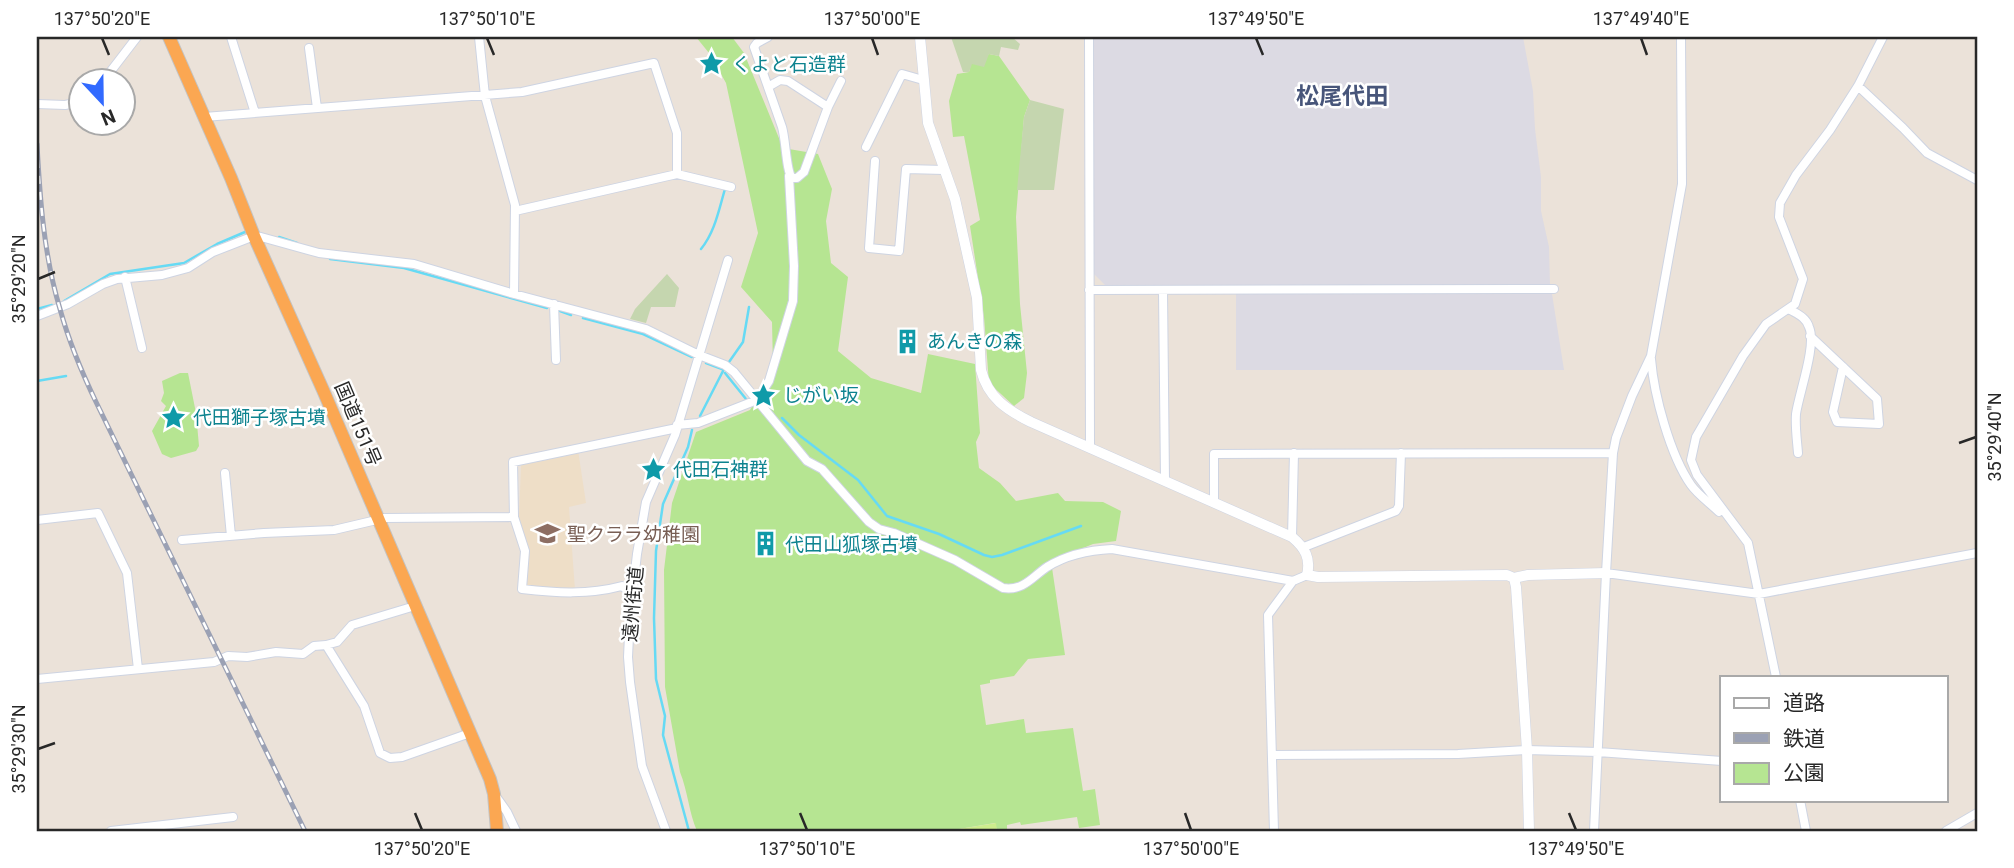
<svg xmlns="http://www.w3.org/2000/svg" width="2014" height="868" font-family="Roboto,'Noto Sans JP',sans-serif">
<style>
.industrial{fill:#dcdae3}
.education{fill:#eedec7}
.green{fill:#b6e592}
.cemetery{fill:#c5d6af}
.pitch{fill:#cded8d}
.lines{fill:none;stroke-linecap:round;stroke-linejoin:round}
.stream{stroke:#66daf4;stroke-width:2.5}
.minor-casing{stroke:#ced4e2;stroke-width:10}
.tertiary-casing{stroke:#ced4e2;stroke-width:11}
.trunk-casing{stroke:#c3c3c3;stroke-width:14}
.minor{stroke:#fff;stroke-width:8}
.tertiary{stroke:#fff;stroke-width:10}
.trunk{stroke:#fba752;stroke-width:12}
.rail-casing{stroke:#9ba1b4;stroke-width:5}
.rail{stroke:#fff;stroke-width:2.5;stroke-dasharray:8;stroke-linecap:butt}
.ticks{fill:none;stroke:#282828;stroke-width:2.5}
.labels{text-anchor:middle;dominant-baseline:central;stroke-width:5;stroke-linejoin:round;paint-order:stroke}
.culture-label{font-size:19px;fill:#0d838f;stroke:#fff;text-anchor:start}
.street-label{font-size:19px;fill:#282828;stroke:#fff}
.education-label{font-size:19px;fill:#785e54;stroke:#fff;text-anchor:start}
.quarter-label{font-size:23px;font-weight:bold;fill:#47557a;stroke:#fff}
.neatline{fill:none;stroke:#282828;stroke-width:2.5}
.ticks-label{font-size:18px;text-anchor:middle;fill:#282828}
</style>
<rect width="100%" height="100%" fill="#ebe2d9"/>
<path class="industrial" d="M1093,37H1523L1533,91L1535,129L1541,177V211L1549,247L1550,285H1105L1093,273Z
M1236,294H1552L1564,370H1236Z"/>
<path class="education" d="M578,450L586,503L569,507L575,590L528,586L526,583L528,550L519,518L521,466L523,462Z"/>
<path class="green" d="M696,37H732L744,53L783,148L818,154L832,189L826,221L831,263L848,277L838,351L871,378L921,393L928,354L975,364L980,433L976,442L979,468L1000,483L1016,501L1058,493L1065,501L1103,502L1121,511L1116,541L1093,544L1051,561L1065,655L1028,659L1014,676L990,680V683L980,685L986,725L1024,719L1026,733L1073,728L1083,791L1095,789L1100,825L1079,828L1077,817L1021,825L1020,822L1007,825V831H997L995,823L947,831H697C689,813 688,792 680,772L665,687L664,570L672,503L696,432L750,410L773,366L772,322L741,287L758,233L726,83L709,53Z
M989,54L999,56L1030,100L1024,117L1016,217L1020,304L1027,373L1024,398L1014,406L989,383L984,317L970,226L980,220L964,136L953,137L949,101L957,74L969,72L971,64Z
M180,373H188L196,413L199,446L196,451L171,458L162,454L152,431L166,406L161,401L164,393L162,381Z"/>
<path class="cemetery" d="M951,37H1012L1020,44L1018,50L1001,47L999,56L989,54L984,67L972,64L969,72H963Z
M1030,100L1064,109L1054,190H1017L1024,117Z
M667,274L679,288L675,307H651L646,323L630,319L635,309Z"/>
<path class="pitch" d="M996,823L997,831H947Z"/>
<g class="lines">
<path class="stream" d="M279,237L297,243
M701,249C715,232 719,209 725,189
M330,259L404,268L547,308
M64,301L110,274L184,263L217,244L245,232
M37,309L52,305
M560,311L571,315
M583,318L643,334L692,357
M729,362L743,342L749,307
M706,363L722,369
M725,373L746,399
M37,381L66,376
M700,416L724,369
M782,418L799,435L858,480L887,516L939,534L984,555L992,557L1002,555L1081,526
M689,831L663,735L665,716L656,679L654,618L656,551L663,504L688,447L692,430"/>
<defs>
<path id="minor" d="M231,37L255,113
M479,37L485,96L515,205L514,294
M768,37L757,43L754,47L782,127C786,140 786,171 792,178H797L804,172L828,107L841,81
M1089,37L1090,447
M309,48L317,108
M104,80L137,37
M1858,86L1903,128L1927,153L1977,180
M768,87L780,80L788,81L828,107
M37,104L65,105L80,102
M204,117L522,92L654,63L677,133V174L515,211
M866,147L902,74L923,80
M875,161L869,248L899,251L906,169L944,170
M677,174L731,187
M125,277L142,348
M1089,290L1554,289
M1163,290L1165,481
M554,304L556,360
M1789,309C1797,314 1806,317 1809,327C1817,345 1799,393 1796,414C1795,427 1797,440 1798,453
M37,316L68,304L103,284L117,279L162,275L188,268L213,252L254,236L261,237L319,253L414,264L514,294L646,329L699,355L725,365L734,372L807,461L822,469L869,522L879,529L894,533L955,560L1003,588C1024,591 1032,577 1047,567C1068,554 1089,550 1112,549L1293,581L1307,575
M1810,336L1877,399L1879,424L1837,422L1833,412L1843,367
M1651,359C1654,395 1670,455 1691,485C1698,495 1710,503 1719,512
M677,425L698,423L757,400L769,381L793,301L794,266L789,176
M225,473L231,536
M1214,502V454L1613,453
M514,517L513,462L677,428
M37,520L98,513L127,573L138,669
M1292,537L1294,453
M182,540L264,533L334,530L385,518L514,517L525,551L522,589C557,593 588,595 622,586L628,591L629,601
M1304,547L1396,511L1399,506L1401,453
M1606,573L1759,594L1977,553
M415,606L352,625L337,642L326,645L364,706L380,753L390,758L402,757L470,733
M1776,677L1748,543L1697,475L1691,460L1696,437L1743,356L1766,324L1795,304L1803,279L1779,217L1780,203L1796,175L1830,130L1858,86L1883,37
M37,679L214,662L228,656L247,657L276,652L303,654L314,646L326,645
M1272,755L1458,754L1527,750L1598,752L1722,761
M495,795L507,812L516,831
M1800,800L1806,831
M111,831L233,817
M666,831L642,766L630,682L628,657L630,615L637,554L646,502L675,435L728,260
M1274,831L1268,615L1293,581
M1594,831L1606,573L1613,453L1616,438L1632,396L1651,356L1682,184L1681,37
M1946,831L1977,813"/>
<path id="tertiary" d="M920,37L928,123L955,199L977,298L981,370C988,398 1007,410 1031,422L1292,537C1305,548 1311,558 1307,575L1318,577L1507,575L1514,578L1516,587L1527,750L1529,831
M1514,578L1528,575L1606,573"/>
<path id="trunk" d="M169,37L231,178L254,236L323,390L490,779L494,794L497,831"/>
</defs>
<use href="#minor" class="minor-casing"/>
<use href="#tertiary" class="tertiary-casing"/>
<use href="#trunk" class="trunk-casing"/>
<use href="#minor" class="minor"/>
<use href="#tertiary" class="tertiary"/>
<use href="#trunk" class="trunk"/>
<defs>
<path id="rail" d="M37,144C40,200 44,256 60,309C69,342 82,373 97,404L305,831"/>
</defs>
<use href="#rail" class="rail-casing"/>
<use href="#rail" class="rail"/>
</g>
<path class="ticks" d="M102,38L109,55M487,38L494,55M872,38L878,55M1256,38L1263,55M1641,38L1647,55M38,279L55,272M1959,443L1976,437M38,749L55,743M415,813L422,830M800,813L807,830M1185,813L1191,830M1569,813L1576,830"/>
<defs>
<symbol id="sight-bare" viewBox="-9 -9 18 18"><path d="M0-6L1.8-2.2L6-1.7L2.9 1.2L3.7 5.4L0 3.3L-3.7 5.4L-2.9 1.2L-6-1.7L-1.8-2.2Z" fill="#0f9aa8" stroke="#fff" stroke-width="2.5" paint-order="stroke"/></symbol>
<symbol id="building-bare" viewBox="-9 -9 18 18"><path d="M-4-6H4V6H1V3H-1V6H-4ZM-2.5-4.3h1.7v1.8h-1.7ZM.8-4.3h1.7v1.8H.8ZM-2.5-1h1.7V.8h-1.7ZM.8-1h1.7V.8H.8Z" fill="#0f9aa8" stroke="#fff" stroke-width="2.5" paint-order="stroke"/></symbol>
<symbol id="school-bare" viewBox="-9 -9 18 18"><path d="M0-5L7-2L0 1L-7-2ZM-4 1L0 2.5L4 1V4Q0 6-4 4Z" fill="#8d6e63" stroke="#fff" stroke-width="2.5" paint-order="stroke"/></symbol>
</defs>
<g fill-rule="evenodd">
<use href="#sight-bare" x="694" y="46" width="35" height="35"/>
<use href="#building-bare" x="890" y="324" width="35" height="35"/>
<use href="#sight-bare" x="746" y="378" width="35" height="35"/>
<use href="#sight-bare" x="156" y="400" width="35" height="35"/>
<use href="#sight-bare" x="636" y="452" width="35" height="35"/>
<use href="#school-bare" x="530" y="516" width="35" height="35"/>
<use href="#building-bare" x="748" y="526" width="35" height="35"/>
</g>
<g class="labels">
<g class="culture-label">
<text x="732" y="64">くよと石造群</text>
<text x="927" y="341">あんきの森</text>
<text x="783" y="395">じがい坂</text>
<text x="193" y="417">代田獅子塚古墳</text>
<text x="673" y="469">代田石神群</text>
<text x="785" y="544">代田山狐塚古墳</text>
</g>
<g class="street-label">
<text transform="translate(358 424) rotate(67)">国道151号</text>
<text transform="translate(633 604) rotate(-85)">遠州街道</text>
</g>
<g class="education-label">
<text x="567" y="534">聖クララ幼稚園</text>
</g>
<g class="quarter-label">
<text x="1342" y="96">松尾代田</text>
</g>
</g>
<rect width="2014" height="868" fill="none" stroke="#ffffff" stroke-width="77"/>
<rect x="1720" y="676" width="228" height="126" fill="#ffffff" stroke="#a9a9a9" stroke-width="2"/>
<rect x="1734" y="698" width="35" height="10" fill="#ffffff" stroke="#a9a9a9" stroke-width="2"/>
<text x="1783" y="710" font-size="21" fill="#282828">道路</text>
<rect x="1734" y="733" width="35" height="10" fill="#9ba1b4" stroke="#a9a9a9" stroke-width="2"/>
<text x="1783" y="746" font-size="21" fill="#282828">鉄道</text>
<rect x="1734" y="763" width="35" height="21" fill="#b6e592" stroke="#a9a9a9" stroke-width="2"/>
<text x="1783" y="780" font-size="21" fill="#282828">公園</text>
<g transform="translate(102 102) rotate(158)"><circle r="33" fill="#ffffff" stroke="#a9a9a9" stroke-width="2"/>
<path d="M0-5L12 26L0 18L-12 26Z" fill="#326aff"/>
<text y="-10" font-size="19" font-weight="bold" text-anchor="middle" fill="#282828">N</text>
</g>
<rect x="38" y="38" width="1938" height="792" class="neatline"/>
<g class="ticks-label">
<text x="102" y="25">137°50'20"E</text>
<text x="487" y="25">137°50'10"E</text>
<text x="872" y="25">137°50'00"E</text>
<text x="1256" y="25">137°49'50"E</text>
<text x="1641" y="25">137°49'40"E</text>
<text transform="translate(19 279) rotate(-90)" y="6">35°29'20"N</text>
<text transform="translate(1995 437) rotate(-90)" y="6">35°29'40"N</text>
<text transform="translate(19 749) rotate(-90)" y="6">35°29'30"N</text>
<text x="422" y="855">137°50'20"E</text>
<text x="807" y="855">137°50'10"E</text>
<text x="1191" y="855">137°50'00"E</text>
<text x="1576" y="855">137°49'50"E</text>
</g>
</svg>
